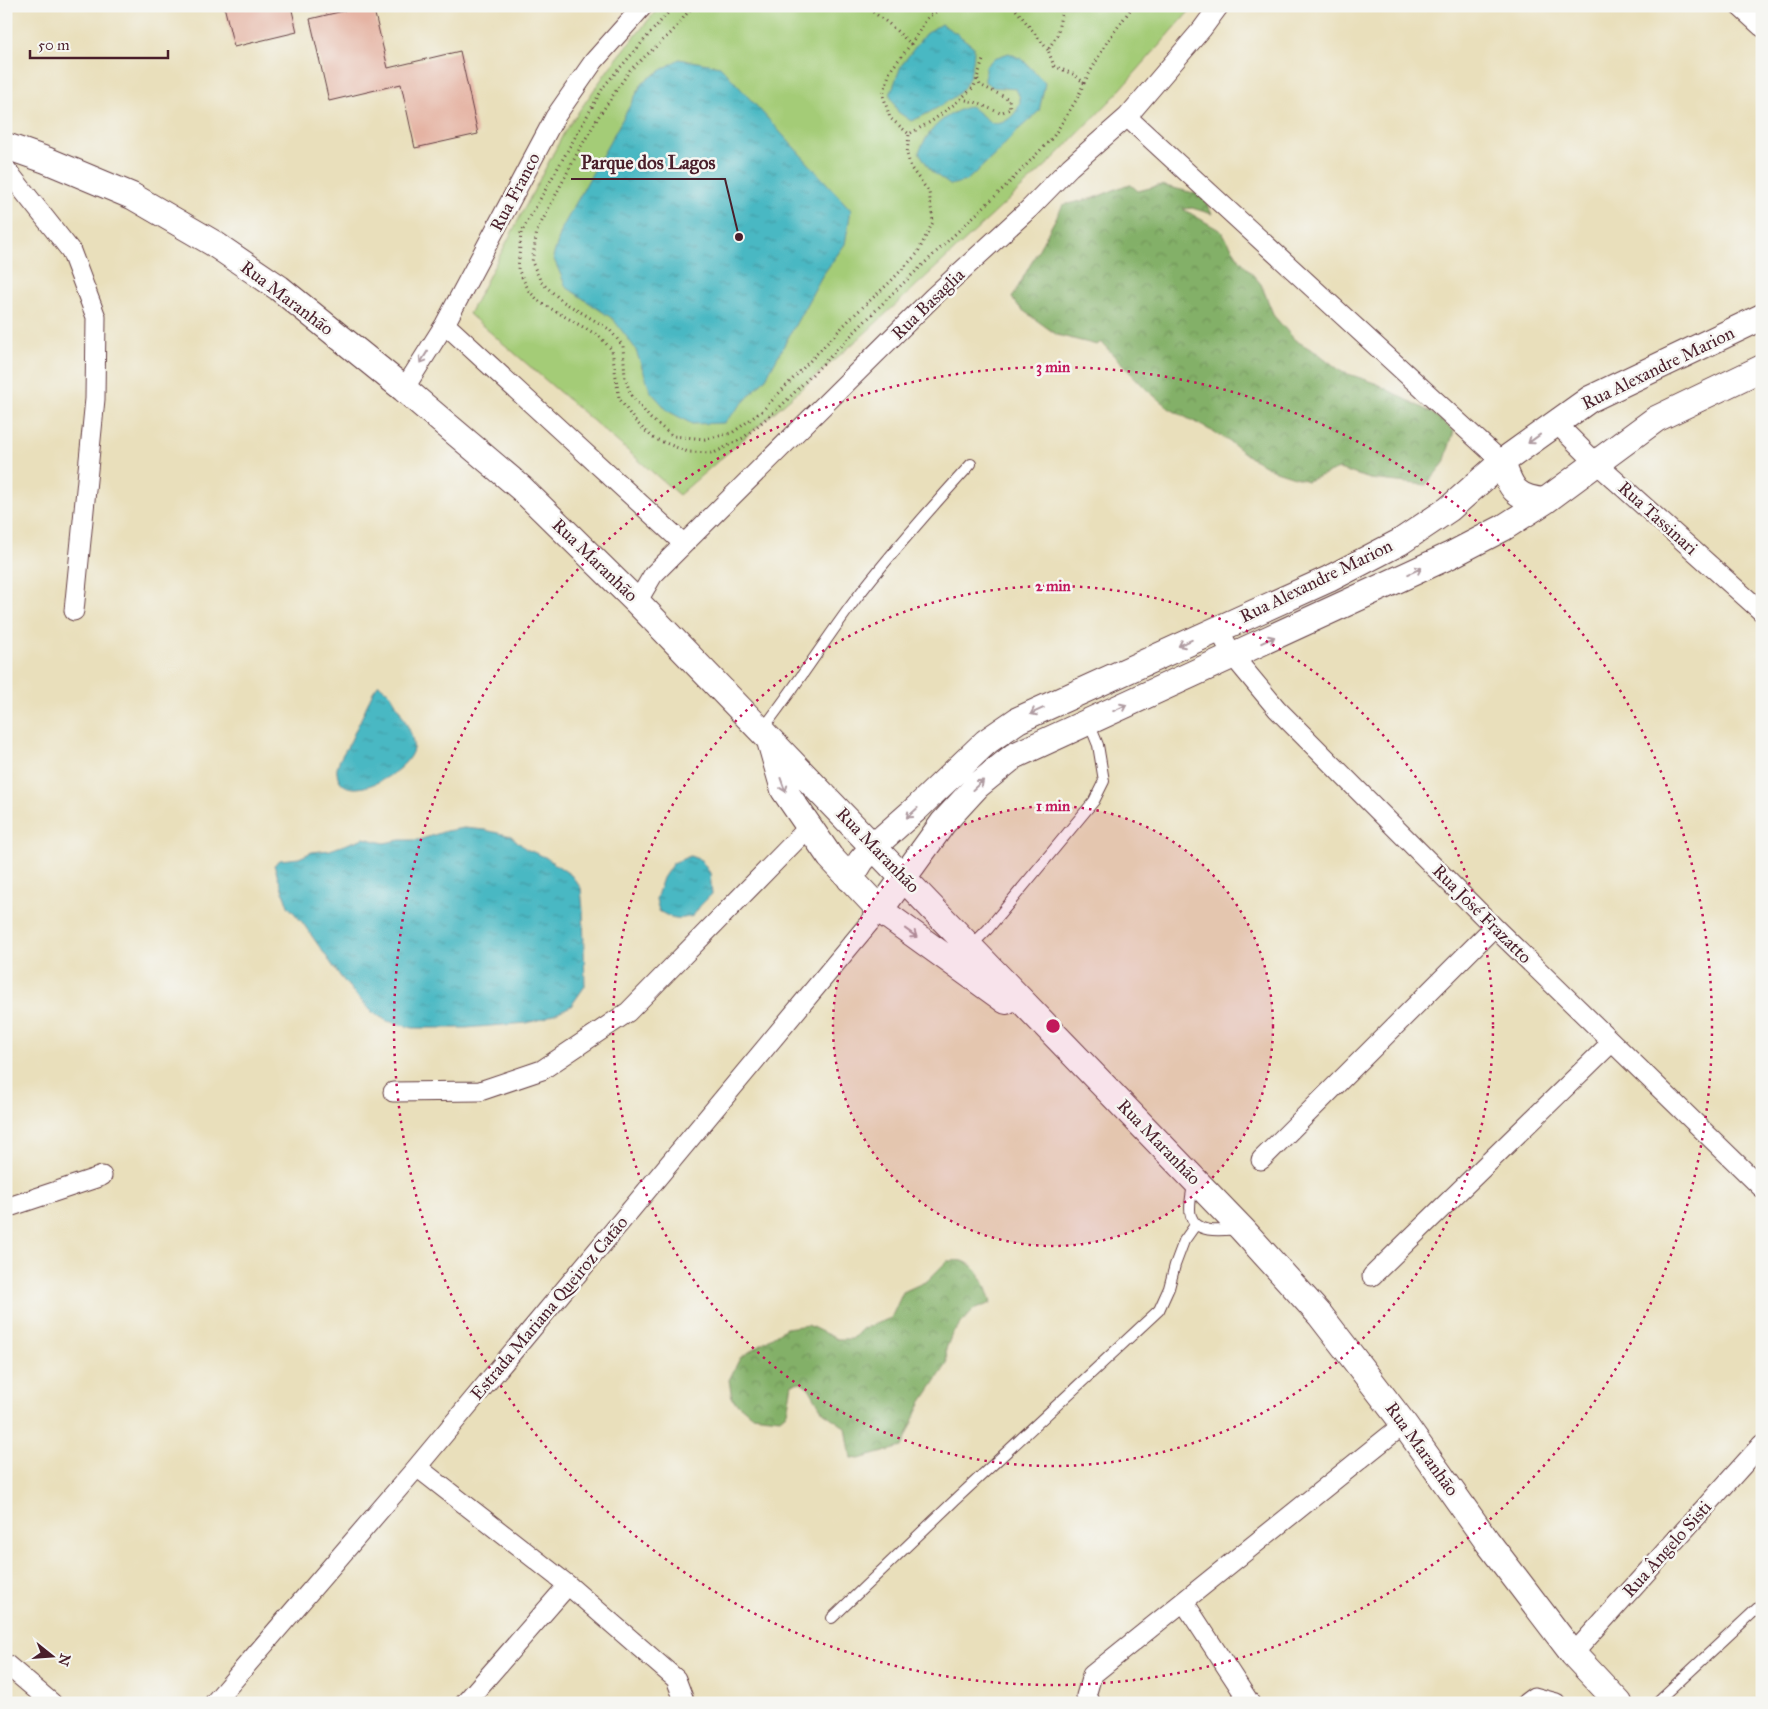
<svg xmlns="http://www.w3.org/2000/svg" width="1768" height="1709" font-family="'IM FELL Great Primer',serif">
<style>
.forest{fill:url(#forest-crowns);stroke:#66684a}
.park{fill:#a4cc77;stroke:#777651}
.water{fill:url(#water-ripples);stroke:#4a6c77}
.building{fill:#e5b3a3}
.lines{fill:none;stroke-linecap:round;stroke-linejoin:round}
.lane-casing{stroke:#623c41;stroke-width:12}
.street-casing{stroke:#623c41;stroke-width:21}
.secondary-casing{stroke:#623c41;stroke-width:28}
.path{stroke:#623c41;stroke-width:3;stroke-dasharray:1 4;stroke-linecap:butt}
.lane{stroke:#fff;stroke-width:10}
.street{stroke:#fff;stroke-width:19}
.secondary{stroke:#fff;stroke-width:26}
.oneway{stroke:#ae9aa0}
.ring{fill:none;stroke:#c2185b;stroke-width:2.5;stroke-dasharray:2.5 5}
.labels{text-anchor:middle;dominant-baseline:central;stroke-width:5;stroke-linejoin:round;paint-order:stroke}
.street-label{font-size:18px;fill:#4a1f2b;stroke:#f6f6f2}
.centre{fill:#c2185b;stroke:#f6f6f2;stroke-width:2.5}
.ring-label{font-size:15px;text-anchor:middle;font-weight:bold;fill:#c2185b;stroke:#f6f6f2;stroke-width:5;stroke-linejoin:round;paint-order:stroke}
.leader{fill:none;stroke:#4a1f2b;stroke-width:2}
.callout-dot{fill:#4a1f2b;stroke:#f6f6f2;stroke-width:2}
.callout-label{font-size:19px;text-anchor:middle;font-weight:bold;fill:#4a1f2b;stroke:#f6f6f2;stroke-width:5;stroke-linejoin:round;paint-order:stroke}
</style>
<defs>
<pattern id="forest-crowns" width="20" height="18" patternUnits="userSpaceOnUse" patternTransform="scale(1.25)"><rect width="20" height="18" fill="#83b068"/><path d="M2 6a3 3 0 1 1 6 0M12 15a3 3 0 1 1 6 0" fill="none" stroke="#6d8f56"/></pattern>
<pattern id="water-ripples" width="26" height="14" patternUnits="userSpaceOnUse" patternTransform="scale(1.25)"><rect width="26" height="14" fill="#4ab8c3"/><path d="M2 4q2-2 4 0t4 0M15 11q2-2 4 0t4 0" fill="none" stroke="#40959f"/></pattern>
</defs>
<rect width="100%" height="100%" fill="#f6f6f2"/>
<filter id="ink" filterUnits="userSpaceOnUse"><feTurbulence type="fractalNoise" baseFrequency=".02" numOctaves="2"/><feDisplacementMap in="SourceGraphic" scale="10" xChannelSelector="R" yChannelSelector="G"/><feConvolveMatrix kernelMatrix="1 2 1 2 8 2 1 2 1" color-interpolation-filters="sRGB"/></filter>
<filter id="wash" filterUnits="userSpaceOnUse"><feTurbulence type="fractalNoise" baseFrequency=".0096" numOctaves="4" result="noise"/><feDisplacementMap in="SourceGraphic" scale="20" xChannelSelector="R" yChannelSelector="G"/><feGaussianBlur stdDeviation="1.12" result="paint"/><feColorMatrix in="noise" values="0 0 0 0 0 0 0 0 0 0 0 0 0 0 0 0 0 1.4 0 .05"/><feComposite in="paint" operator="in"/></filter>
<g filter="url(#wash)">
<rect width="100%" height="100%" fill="#e9dfbb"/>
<path class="forest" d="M1126,185H1131L1138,191L1161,185L1202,195L1212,214L1192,208L1183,209L1221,231L1240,260L1261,284L1274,316L1295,340L1319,354L1342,372L1373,382L1432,413L1454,431L1444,463L1426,485L1370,479L1339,469L1307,481L1276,471L1251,458L1223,437L1170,409L1147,390L1101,342L1097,345L1057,335L1021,309L1012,298L1063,205L1094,198Z
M947,1261C952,1261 958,1260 963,1261C980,1267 986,1287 991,1303L973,1310L952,1334L946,1349L947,1364L921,1403L902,1447L859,1459L851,1458L846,1428L823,1412L809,1388L801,1382L792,1384L787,1412L780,1418L751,1415L732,1399L729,1380L740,1358L786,1328L808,1325L837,1339H852L862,1329L891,1318L903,1292L927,1281Z"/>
<path class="park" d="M660,6H1194L1112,99L1052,160L863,335L679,495L469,314L565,131L610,67Z"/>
<path class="water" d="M941,24L956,33L974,47C974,61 971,80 961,91C952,100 923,117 911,121L898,112L890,95L901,66L925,34Z
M1009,53L1023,60L1045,83L1039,111L1016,132L996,154L966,181L950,185L931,171L919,152C930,127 944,115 970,106C976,110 989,122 992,123C1004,127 1020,112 1020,100C1020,96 1017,92 1016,89L993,87L985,82V67L994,58Z
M679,59L720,66L851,210L845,244L822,276L766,378L724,423L692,424L668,411L651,392L635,348L613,319L566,287L553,257L562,228L643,82Z
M379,684C382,688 387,690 390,694C393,697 410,730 411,734C412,738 414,745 413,749C409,772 343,809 337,773C335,762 348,748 352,738C356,728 362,718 366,707C371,697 371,693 379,684Z
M464,828L485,830L511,836L526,849L545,857L571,875L581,888L583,910L585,986L571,1006L545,1018L527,1023L466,1028H413L387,1021L372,1012L354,993L340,976L302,922L288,906L274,865L280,860L299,858L312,852L330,850L364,838L384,843L400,840H419L446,831Z
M690,856L701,860L710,873L712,894L700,906L693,916C678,920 672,919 659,911L656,899L663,878L673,863Z"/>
<g id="blocks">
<path class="building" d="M224,6H291L297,32L234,47Z
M364,6H373L388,68L460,51L478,134L415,148L401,84L329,101L310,19Z"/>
</g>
</g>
<g filter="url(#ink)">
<use href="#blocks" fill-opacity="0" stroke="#623c41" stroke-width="1"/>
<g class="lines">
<defs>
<path id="lane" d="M762,730C795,688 823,643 855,600C891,553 931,508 971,464
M971,946L988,929L1094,801L1104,781L1098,745L1089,723
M1193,1184C1192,1193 1188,1208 1191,1216C1197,1235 1224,1230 1238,1229
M832,1618L954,1501L1159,1310L1169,1288L1175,1265L1184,1241L1196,1224
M1656,1703L1762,1604"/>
<path id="street" d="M1739,6L1762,27
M1127,117L1502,462
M6,169L71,251L96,317L95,399L74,611
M445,324L684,544
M404,389L445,324L555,117L594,61L643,6
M1556,423L1596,463L1762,612
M637,602L653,575L684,544L933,297L1029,209L1070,167L1127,117L1202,29L1219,6
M1218,628L1233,656L1277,709L1494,927L1762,1188
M393,1092L480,1091L542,1070L628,1012L809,827
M1261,1160L1494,927
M6,1208L102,1176
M1372,1276L1612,1042
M417,1467L568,1585L676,1679L685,1703
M1184,1602L1250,1703
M1573,1654L1762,1444
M6,1664L52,1703
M214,1703L417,1467L880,910
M465,1703L568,1585
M1090,1703L1086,1696L1092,1675L1404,1424
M1526,1703L1534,1697L1556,1703"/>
<path id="secondary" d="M6,146L46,160L132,196L213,243L279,288L404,389L521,488L637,602L1242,1229L1320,1315L1404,1424L1487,1541L1573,1654L1619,1703
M1502,462C1511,489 1515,498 1545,501
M770,741L784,790L830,857L880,910L1006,1001
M850,879L861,861L874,846L917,808L986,742L1018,720L1329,579L1400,542L1449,509L1502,462L1590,399L1762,317
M880,910L943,823L977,786L1014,756L1451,555L1503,528L1545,501L1656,419L1762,368"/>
</defs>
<use href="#lane" class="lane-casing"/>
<use href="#street" class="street-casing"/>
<use href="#secondary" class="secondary-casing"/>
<path class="path" d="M674,6L604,86L521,233L518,269L529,291L541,303L599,336L612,350L619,398L634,420L653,438L688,452L714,453L743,438L780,407L893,293L1010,182L1053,137L1077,99L1084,83L1075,75L1054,66L1048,50L1057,35L1063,6
M693,6L671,33L630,70L599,116L579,150L537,231L532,262L541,282L562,301L609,329L623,346L625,378L631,395L651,419L673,436L705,439L732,433L762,411L851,318L889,283L917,254L933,222L929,192L911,168L907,154L909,134
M790,6L797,10L810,6
M865,6L888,23L911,44L890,71L883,95L890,118L909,134L932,121L956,103L974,87L983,60
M1013,6L1048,50
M911,44L928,17L945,6
M1084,83L1107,42L1133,6
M961,99L975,102L1000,113L1010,109L1009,99L980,85L977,77"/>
<use href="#lane" class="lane"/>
<use href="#street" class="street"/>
<use href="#secondary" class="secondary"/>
</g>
<defs><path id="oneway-shaft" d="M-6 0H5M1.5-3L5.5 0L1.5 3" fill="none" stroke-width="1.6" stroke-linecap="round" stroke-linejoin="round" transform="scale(1.25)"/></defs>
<g class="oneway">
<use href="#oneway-shaft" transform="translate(424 357) rotate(122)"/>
<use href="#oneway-shaft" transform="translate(1534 439) rotate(144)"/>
<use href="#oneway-shaft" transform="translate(1415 571) rotate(-25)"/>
<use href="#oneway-shaft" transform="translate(1268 640) rotate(-25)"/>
<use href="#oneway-shaft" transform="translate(1185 643) rotate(155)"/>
<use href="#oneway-shaft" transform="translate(1120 708) rotate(-25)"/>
<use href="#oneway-shaft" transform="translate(1037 711) rotate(155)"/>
<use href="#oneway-shaft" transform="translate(783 785) rotate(70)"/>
<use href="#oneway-shaft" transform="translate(978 785) rotate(-42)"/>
<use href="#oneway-shaft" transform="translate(912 813) rotate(138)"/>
<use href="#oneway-shaft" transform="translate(911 933) rotate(36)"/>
</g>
</g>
<circle cx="1053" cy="1026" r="220" fill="#c2185b" fill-opacity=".12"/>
<g class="ring">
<circle cx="1053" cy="1026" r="220"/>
<circle cx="1053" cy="1026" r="440"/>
<circle cx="1053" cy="1026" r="659"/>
</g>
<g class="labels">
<g class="street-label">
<text transform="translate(515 192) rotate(-62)">Rua Franco</text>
<text transform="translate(287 298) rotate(37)">Rua Maranhão</text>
<text transform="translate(928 304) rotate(-44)">Rua Basaglia</text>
<text transform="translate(1658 368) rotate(-26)">Rua Alexandre Marion</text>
<text transform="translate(1658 518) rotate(42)">Rua Tassinari</text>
<text transform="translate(595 560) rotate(44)">Rua Maranhão</text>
<text transform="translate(1316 581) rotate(-26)">Rua Alexandre Marion</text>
<text transform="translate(878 850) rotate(46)">Rua Maranhão</text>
<text transform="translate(1482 914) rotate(45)">Rua José Frazatto</text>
<text transform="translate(1159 1142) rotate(46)">Rua Maranhão</text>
<text transform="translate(549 1308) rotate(-50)">Estrada Mariana Queiroz Catão</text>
<text transform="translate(1422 1449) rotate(54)">Rua Maranhão</text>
<text transform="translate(1667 1549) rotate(-48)">Rua Ângelo Sisti</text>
</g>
</g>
<circle cx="1053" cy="1026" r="8" class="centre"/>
<g class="ring-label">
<text x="1053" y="372">3 min</text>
<text x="1053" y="591">2 min</text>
<text x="1053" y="811">1 min</text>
</g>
<path class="leader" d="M739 237L725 179H571"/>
<circle class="callout-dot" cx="739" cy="237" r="5"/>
<g class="callout-label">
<text x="648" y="169">Parque dos Lagos</text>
</g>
<rect width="1768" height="1709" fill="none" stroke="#f6f6f2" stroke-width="25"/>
<g transform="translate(52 1656) rotate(107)" stroke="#f6f6f2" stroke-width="4" paint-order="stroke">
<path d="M0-4L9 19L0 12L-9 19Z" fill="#4a1f2b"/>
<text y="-8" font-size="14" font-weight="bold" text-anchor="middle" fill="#4a1f2b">N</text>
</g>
<path d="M30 50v8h138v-8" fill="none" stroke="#4a1f2b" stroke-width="2.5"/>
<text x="38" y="50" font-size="15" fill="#4a1f2b" stroke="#f6f6f2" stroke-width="4" paint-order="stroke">50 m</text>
</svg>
